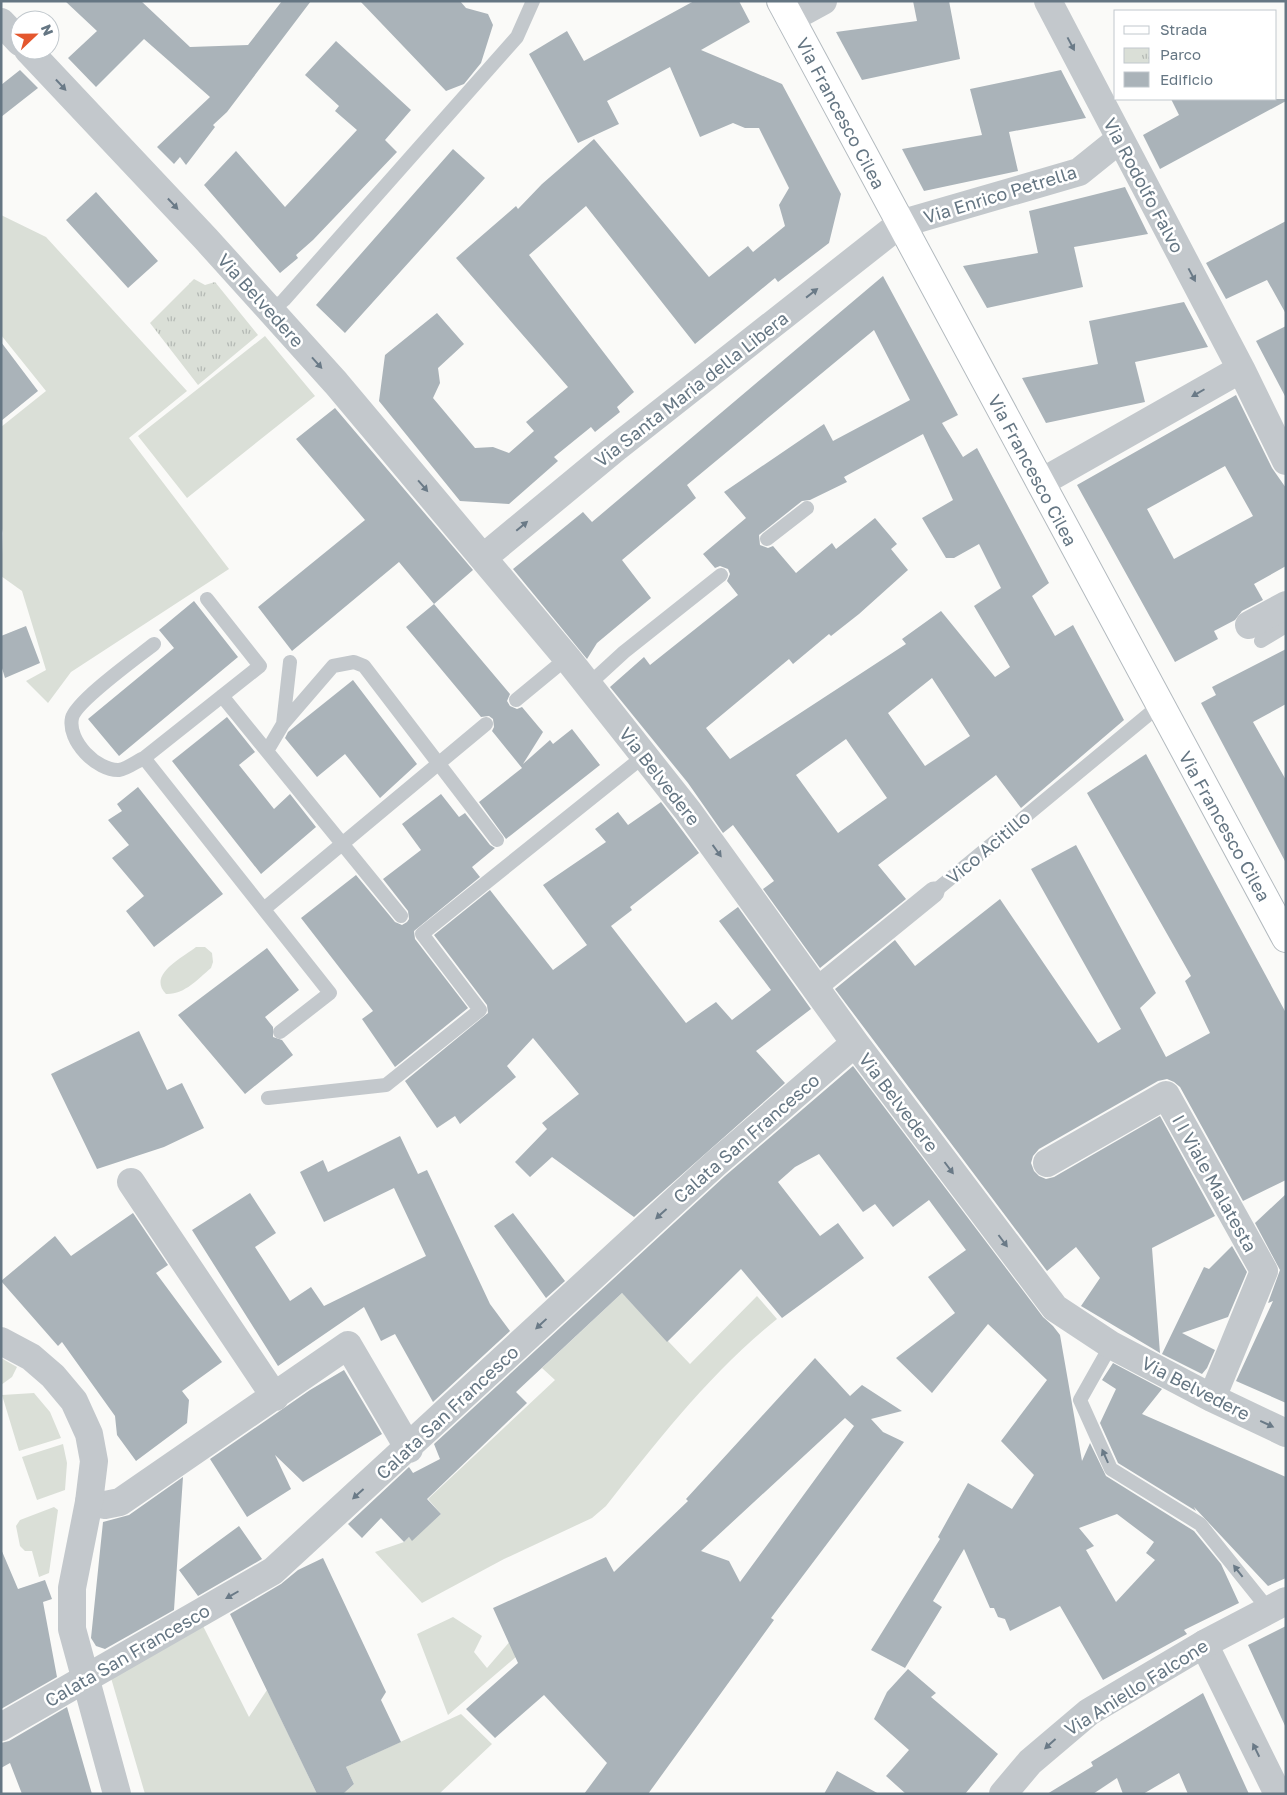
<svg xmlns="http://www.w3.org/2000/svg" width="1287" height="1795" font-family="'Golos Text',sans-serif">
<style>
.green{fill:#dadfd7}
.park{fill:url(#park-tufts)}
.building{fill:#aab3b9;fill-rule:evenodd}
.lines{fill:none;stroke-linecap:round;stroke-linejoin:round}
.secondary-casing{stroke:#b3babf;stroke-width:30}
.service{stroke:#c3c8cc;stroke-width:14}
.pedestrian{stroke:#c3c8cc;stroke-width:21}
.minor{stroke:#c3c8cc;stroke-width:28}
.tertiary{stroke:#c3c8cc;stroke-width:28}
.secondary{stroke:#fff;stroke-width:28}
.oneway{fill:#6a7a87}
.labels{text-anchor:middle;dominant-baseline:central;stroke-width:5;stroke-linejoin:round;paint-order:stroke}
.street-label{font-size:18px;fill:#657683;stroke:#fff}
</style>
<defs>
<pattern id="park-tufts" width="24" height="20" patternUnits="userSpaceOnUse" patternTransform="scale(1.25)"><rect width="24" height="20" fill="#dadfd7"/><path d="M3 7l-1-3M5 7V3M7 7l1-3M15 17l-1-3M17 17v-4M19 17l1-3" fill="none" stroke="#b4b9b4"/></pattern>
</defs>
<rect width="100%" height="100%" fill="#fafaf8"/>
<path class="green" d="M1,215L46,237L187,391L129,438L229,569L71,672L48,703L26,681L46,670L22,591L1,576L3,533L1,525V427L46,391L1,335Z
M265,336L315,396L187,498L138,436Z
M196,947H205L212,953L213,962L211,968C198,979 184,995 166,994C147,975 182,958 196,947Z
M622,1293L690,1364L757,1296L777,1319C711,1372 658,1440 606,1506L592,1518L504,1559L422,1603L375,1552L404,1542L409,1537L412,1540L441,1514L428,1499L555,1380L542,1368Z
M1,1358L17,1367L12,1377L1,1385Z
M34,1393L50,1412L61,1438L19,1451L2,1395Z
M63,1444L67,1463L65,1490L37,1500L22,1457Z
M54,1507L58,1510L49,1573L39,1577L32,1551H25L20,1546L16,1526L20,1520Z
M453,1617L482,1636L474,1652L487,1668L511,1640L524,1650L448,1715L417,1634Z
M203,1626L249,1717L267,1690L317,1794H145L111,1678Z
M461,1714L492,1744L439,1794H343L354,1784L346,1767Z"/>
<path class="park" d="M194,279L205,285L215,282L258,335L198,385L150,323Z"/>
<path class="building" d="M65,1H141L190,47L248,45L282,1H311L227,112L213,125L215,127L186,165L180,157L174,164L157,147L210,97L144,39L96,87L68,58L97,31Z
M360,1H460L466,8L488,14L493,25L481,63L464,84L446,91Z
M694,1H739L750,22L701,50L782,84L841,194L829,243L778,282L775,278L695,344L586,206L529,255L634,392L617,407L620,412L595,432L591,427L554,457L558,461L509,504L460,501L379,401L385,355L437,313L464,344L438,368L440,383L433,398L475,448L493,447L509,453L534,431L526,422L568,387L456,258L516,206L518,209L542,184L594,139L709,277L748,246L753,252L785,226L779,205L789,188L759,128H745L733,123L700,137L670,67L607,101L619,124L578,143L529,54L567,31L584,61Z
M913,1H949L960,59L862,80L836,32L917,21Z
M336,41L411,110L385,140L397,152L313,240L296,255L298,258L280,273L204,185L236,151L285,207L357,130L335,111L339,106L305,75Z
M20,70L38,88L1,117V85Z
M1061,70L1086,118L1009,132L1018,171L924,191L902,149L982,135L970,89Z
M1171,99H1286V101L1160,169L1143,135L1179,115Z
M453,149L485,178L345,333L316,305Z
M1125,187L1148,234L1074,247L1083,287L987,308L963,266L1038,253L1029,211Z
M96,192L158,261L128,288L66,220Z
M1286,221V314L1267,280L1226,299L1206,263Z
M883,276L958,415L942,423L963,457L977,448L1049,583L1032,596L1055,636L1073,625L1124,720L1021,808L996,775L878,865L906,899L820,968L763,889L774,881L733,825L723,833L688,783L610,687L644,657L650,665L738,595L727,581L730,574L728,569L720,566L715,568L703,554L746,518L724,492L824,424L833,441L910,400L874,330L687,485L696,498L622,560L651,598L597,643L587,659L513,569L583,512L592,522ZM923,434L953,500L922,518L946,558H954L979,544L1001,588L974,606L1010,667L995,677L941,611L902,639L906,644L730,759L706,728L789,659L793,664L829,634L831,636L859,614L908,570L891,549L897,544L875,518L836,549L832,543L796,573L773,546L768,548L760,545L759,535L802,501L810,500L847,482L844,477ZM932,678L970,736L925,766L888,713ZM846,739L887,798L838,833L796,775Z
M1184,302L1208,347L1135,362L1145,402L1046,423L1022,378L1098,364L1089,321Z
M1286,326V398L1256,341Z
M1,342L38,391L1,421Z
M1236,395L1272,468L1286,488V566L1254,584L1263,600L1242,611L1235,620L1214,631L1218,639L1175,662L1077,485ZM1225,466L1253,516L1174,559L1147,509Z
M335,408L473,570L434,604L399,562L292,651L258,607L365,520L296,439Z
M194,601L238,657L119,756L88,719L174,648L159,630Z
M434,604L510,694L507,701L510,706L517,709L522,707L543,732L523,764L550,740L553,744L572,729L600,765L506,839L479,802L522,768L492,731L494,727L493,719L489,716L481,717L406,627Z
M26,626L40,663L5,678L1,665V636Z
M1286,649V704L1253,722L1286,780V863L1201,703L1216,695L1212,687Z
M353,680L417,764L380,798L345,754L317,777L285,738L288,732Z
M227,717L255,752L239,765L274,809L290,794L316,827L261,874L172,761Z
M1146,754L1286,1013V1180L1243,1201L1180,1087L1174,1082L1167,1079L1158,1081L1039,1149L1033,1156L1031,1163L1034,1171L1039,1176L1046,1179L1054,1177L1160,1116L1215,1216L1152,1248L1160,1353L1081,1306L1100,1278L1076,1247L1047,1271L835,989L895,940L915,966L1000,899L1098,1043L1121,1029L1031,869L1076,845L1156,993L1140,1008L1166,1057L1210,1033L1185,981L1191,976L1087,793Z
M138,787L223,894L154,947L126,911L144,896L112,858L129,845L108,820L122,811L117,804Z
M441,794L459,817L465,813L490,845L495,848L472,867L480,877L414,931L415,939L468,1008L395,1067L362,1019L373,1011L301,918L356,875L395,922L402,925L407,922L409,919L408,911L383,879L421,850L402,824Z
M661,802L699,853L630,907L632,910L611,926L686,1023L716,1002L732,1020L771,990L719,921L738,907L811,1009L756,1051L785,1083L634,1217L552,1157L530,1177L515,1162L547,1129L542,1123L579,1094L533,1038L507,1066L516,1077L460,1124L455,1116L437,1128L405,1081L488,1013L487,1005L434,935L490,890L553,970L587,945L543,885L606,842L595,829L618,812L628,825Z
M267,948L299,990L265,1017L273,1027V1037L282,1040L293,1055L245,1094L178,1015Z
M139,1031L167,1090L182,1083L204,1128L164,1147L97,1169L51,1074Z
M853,1066L1043,1317L1053,1326L1060,1335L1082,1461L1090,1443L1106,1476L1194,1531L1221,1564L1239,1603L1184,1630L1187,1634L1103,1680L1060,1606L1010,1631L1005,1619L998,1617L994,1608H990L964,1549L933,1601L942,1607L905,1668L871,1650L940,1539L938,1537L968,1483L1012,1509L1034,1475L1001,1441L1047,1380L988,1324L932,1393L896,1358L955,1313L928,1277L966,1250L929,1200L893,1227L875,1204L863,1212L819,1154L795,1167L778,1182L820,1236L838,1223L864,1258L782,1318L741,1269L667,1342L622,1293L516,1392L527,1403L427,1499L441,1514L412,1541L409,1537L404,1542L381,1518L362,1538L348,1524L409,1467L413,1473L440,1459L434,1444L725,1176ZM1117,1514L1154,1542L1146,1553L1155,1560L1116,1602L1086,1550L1094,1546L1079,1528Z
M400,1136L418,1174L427,1170L490,1304L510,1331L433,1402L395,1334L381,1341L364,1307L278,1366L192,1230L250,1193L276,1233L255,1247L290,1301L311,1287L324,1306L426,1256L394,1188L324,1222L300,1172L323,1160L328,1172Z
M1286,1194V1403L1236,1381L1273,1301L1268,1303L1280,1270L1255,1223Z
M133,1213L168,1265L156,1273L222,1362L182,1391L189,1400L187,1423L136,1461L117,1435L115,1416L62,1342L58,1346L1,1281L55,1236L71,1256Z
M513,1213L565,1281L546,1298L494,1226Z
M1232,1246L1247,1272L1228,1317L1182,1333L1215,1350L1207,1368L1202,1374L1162,1354L1204,1267L1209,1269Z
M815,1358L850,1396L862,1385L902,1411L871,1419L883,1432L904,1442L771,1618L774,1620L648,1794H584L607,1763L544,1695L495,1738L466,1709L518,1663L493,1608L606,1557L614,1572L688,1501L686,1499ZM845,1418L854,1426L740,1582L729,1561L701,1551Z
M1113,1363L1162,1389L1142,1414L1286,1477V1578L1268,1586L1194,1507L1196,1511L1118,1463L1100,1423L1116,1389L1102,1380Z
M344,1370L382,1434L303,1482L275,1455L291,1489L247,1517L210,1459L310,1390Z
M183,1477L174,1610L105,1649L96,1646L91,1638L103,1522L129,1515Z
M239,1526L262,1559L198,1596L179,1570Z
M1,1549L18,1589L45,1580L52,1599L43,1602L57,1677L1,1709Z
M323,1558L386,1692L381,1700L401,1742L346,1767L354,1784L343,1794H317L230,1614L281,1584L298,1570Z
M1286,1626V1728L1248,1645Z
M908,1669L936,1693L931,1697L998,1754L965,1794H906L886,1776L909,1750L874,1719L887,1692Z
M1203,1693L1249,1794H1188L1179,1773L1143,1794H1123L1117,1778L1093,1794H1047L1093,1766L1091,1762Z
M67,1707L92,1794H22L10,1763L1,1768V1743L9,1741Z
M837,1771L879,1794H824Z"/>
<g class="lines">
<defs>
<path id="secondary" d="M781,1L1286,938"/>
</defs>
<use href="#secondary" class="secondary-casing"/>
<path class="service" d="M271,311L284,300L517,37L533,1
M767,539L807,508
M207,599L260,666L144,758L330,993L280,1032
M1261,641L1286,626
M290,662L283,724L333,666L354,662L364,666L497,840
M588,685L624,652L721,575
M222,696L401,916
M516,700L567,658
M267,751L283,724
M144,758C137,761 127,769 119,770C97,771 67,741 72,718C76,701 138,657 154,644
M934,892L1160,705
M264,909L486,724
M268,1098L386,1085L480,1010L422,934L644,756
M1111,1345L1080,1400L1111,1469L1200,1524L1269,1610"/>
<path class="pedestrian" d="M816,988L934,892"/>
<path class="minor" d="M1048,1L1241,369L1286,461
M790,19L823,1
M1,22L20,42
M28,50L206,239L336,383L567,658L688,811L855,1043L1055,1308L1111,1345L1212,1398L1286,1433
M1040,483L1241,369
M484,557L617,447L900,224L1079,172L1120,139
M1249,625L1286,605
M1047,1163L1166,1095L1264,1271L1212,1398
M131,1182L275,1397
M89,1502L105,1505L120,1502L348,1345L409,1449
M1204,1644L1278,1794
M1,1727L273,1571L715,1164L855,1043"/>
<path class="tertiary" d="M1,1341L31,1357L53,1376L74,1401L89,1434L94,1461L89,1502L72,1588V1629L117,1794
M1003,1794L1030,1762L1089,1712L1204,1644L1286,1601"/>
<use href="#secondary" class="secondary"/>
</g>
<defs><path id="oneway-solid" d="M-6-.8H1V-3.2L6.5 0L1 3.2V.8H-6Z" transform="scale(1.25)"/></defs>
<g class="oneway">
<use href="#oneway-solid" transform="translate(1071 44) rotate(62)"/>
<use href="#oneway-solid" transform="translate(61 85) rotate(47)"/>
<use href="#oneway-solid" transform="translate(173 204) rotate(47)"/>
<use href="#oneway-solid" transform="translate(1192 275) rotate(62)"/>
<use href="#oneway-solid" transform="translate(812 293) rotate(-38)"/>
<use href="#oneway-solid" transform="translate(317 363) rotate(48)"/>
<use href="#oneway-solid" transform="translate(1198 393) rotate(150)"/>
<use href="#oneway-solid" transform="translate(423 486) rotate(49)"/>
<use href="#oneway-solid" transform="translate(522 526) rotate(-40)"/>
<use href="#oneway-solid" transform="translate(717 851) rotate(54)"/>
<use href="#oneway-solid" transform="translate(949 1168) rotate(53)"/>
<use href="#oneway-solid" transform="translate(661 1214) rotate(138)"/>
<use href="#oneway-solid" transform="translate(1003 1241) rotate(53)"/>
<use href="#oneway-solid" transform="translate(541 1324) rotate(137)"/>
<use href="#oneway-solid" transform="translate(1267 1424) rotate(25)"/>
<use href="#oneway-solid" transform="translate(1105 1456) rotate(-114)"/>
<use href="#oneway-solid" transform="translate(358 1494) rotate(138)"/>
<use href="#oneway-solid" transform="translate(1238 1571) rotate(-128)"/>
<use href="#oneway-solid" transform="translate(232 1595) rotate(150)"/>
<use href="#oneway-solid" transform="translate(1050 1744) rotate(138)"/>
<use href="#oneway-solid" transform="translate(1256 1750) rotate(-116)"/>
</g>
<g class="labels">
<g class="street-label">
<text transform="translate(841 113) rotate(62)">Via Francesco Cilea</text>
<text transform="translate(1144 185) rotate(62)">Via Rodolfo Falvo</text>
<text transform="translate(1000 194) rotate(-17)">Via Enrico Petrella</text>
<text transform="translate(261 300) rotate(48)">Via Belvedere</text>
<text transform="translate(691 389) rotate(-38)">Via Santa Maria della Libera</text>
<text transform="translate(1033 470) rotate(62)">Via Francesco Cilea</text>
<text transform="translate(660 776) rotate(52)">Via Belvedere</text>
<text transform="translate(1225 826) rotate(61)">Via Francesco Cilea</text>
<text transform="translate(988 847) rotate(-40)">Vico Acitillo</text>
<text transform="translate(899 1102) rotate(53)">Via Belvedere</text>
<text transform="translate(746 1138) rotate(-41)">Calata San Francesco</text>
<text transform="translate(1215 1183) rotate(61)">I I Viale Malatesta</text>
<text transform="translate(1196 1388) rotate(27)">Via Belvedere</text>
<text transform="translate(447 1412) rotate(-43)">Calata San Francesco</text>
<text transform="translate(127 1655) rotate(-30)">Calata San Francesco</text>
<text transform="translate(1136 1687) rotate(-32)">Via Aniello Falcone</text>
</g>
</g>
<rect width="1287" height="1795" fill="none" stroke="#657683" stroke-width="5"/>
<rect x="1114" y="10" width="162" height="90" fill="#ffffff" stroke="#c1c8cd"/>
<rect x="1124" y="26" width="25" height="8" fill="#ffffff" stroke="#c1c8cd"/>
<text x="1160" y="35" font-size="15" fill="#657683">Strada</text>
<rect x="1124" y="48" width="25" height="15" fill="url(#park-tufts)" stroke="#c1c8cd"/>
<text x="1160" y="60" font-size="15" fill="#657683">Parco</text>
<rect x="1124" y="72" width="25" height="15" fill="#aab3b9" stroke="#c1c8cd"/>
<text x="1160" y="85" font-size="15" fill="#657683">Edificio</text>
<g transform="translate(35 35) rotate(68)"><circle r="24" fill="#ffffff" stroke="#c1c8cd"/>
<path d="M0-4L9 19L0 12L-9 19Z" fill="#e4572e"/>
<text y="-8" font-size="14" font-weight="bold" text-anchor="middle" fill="#657683">N</text>
</g>
</svg>
